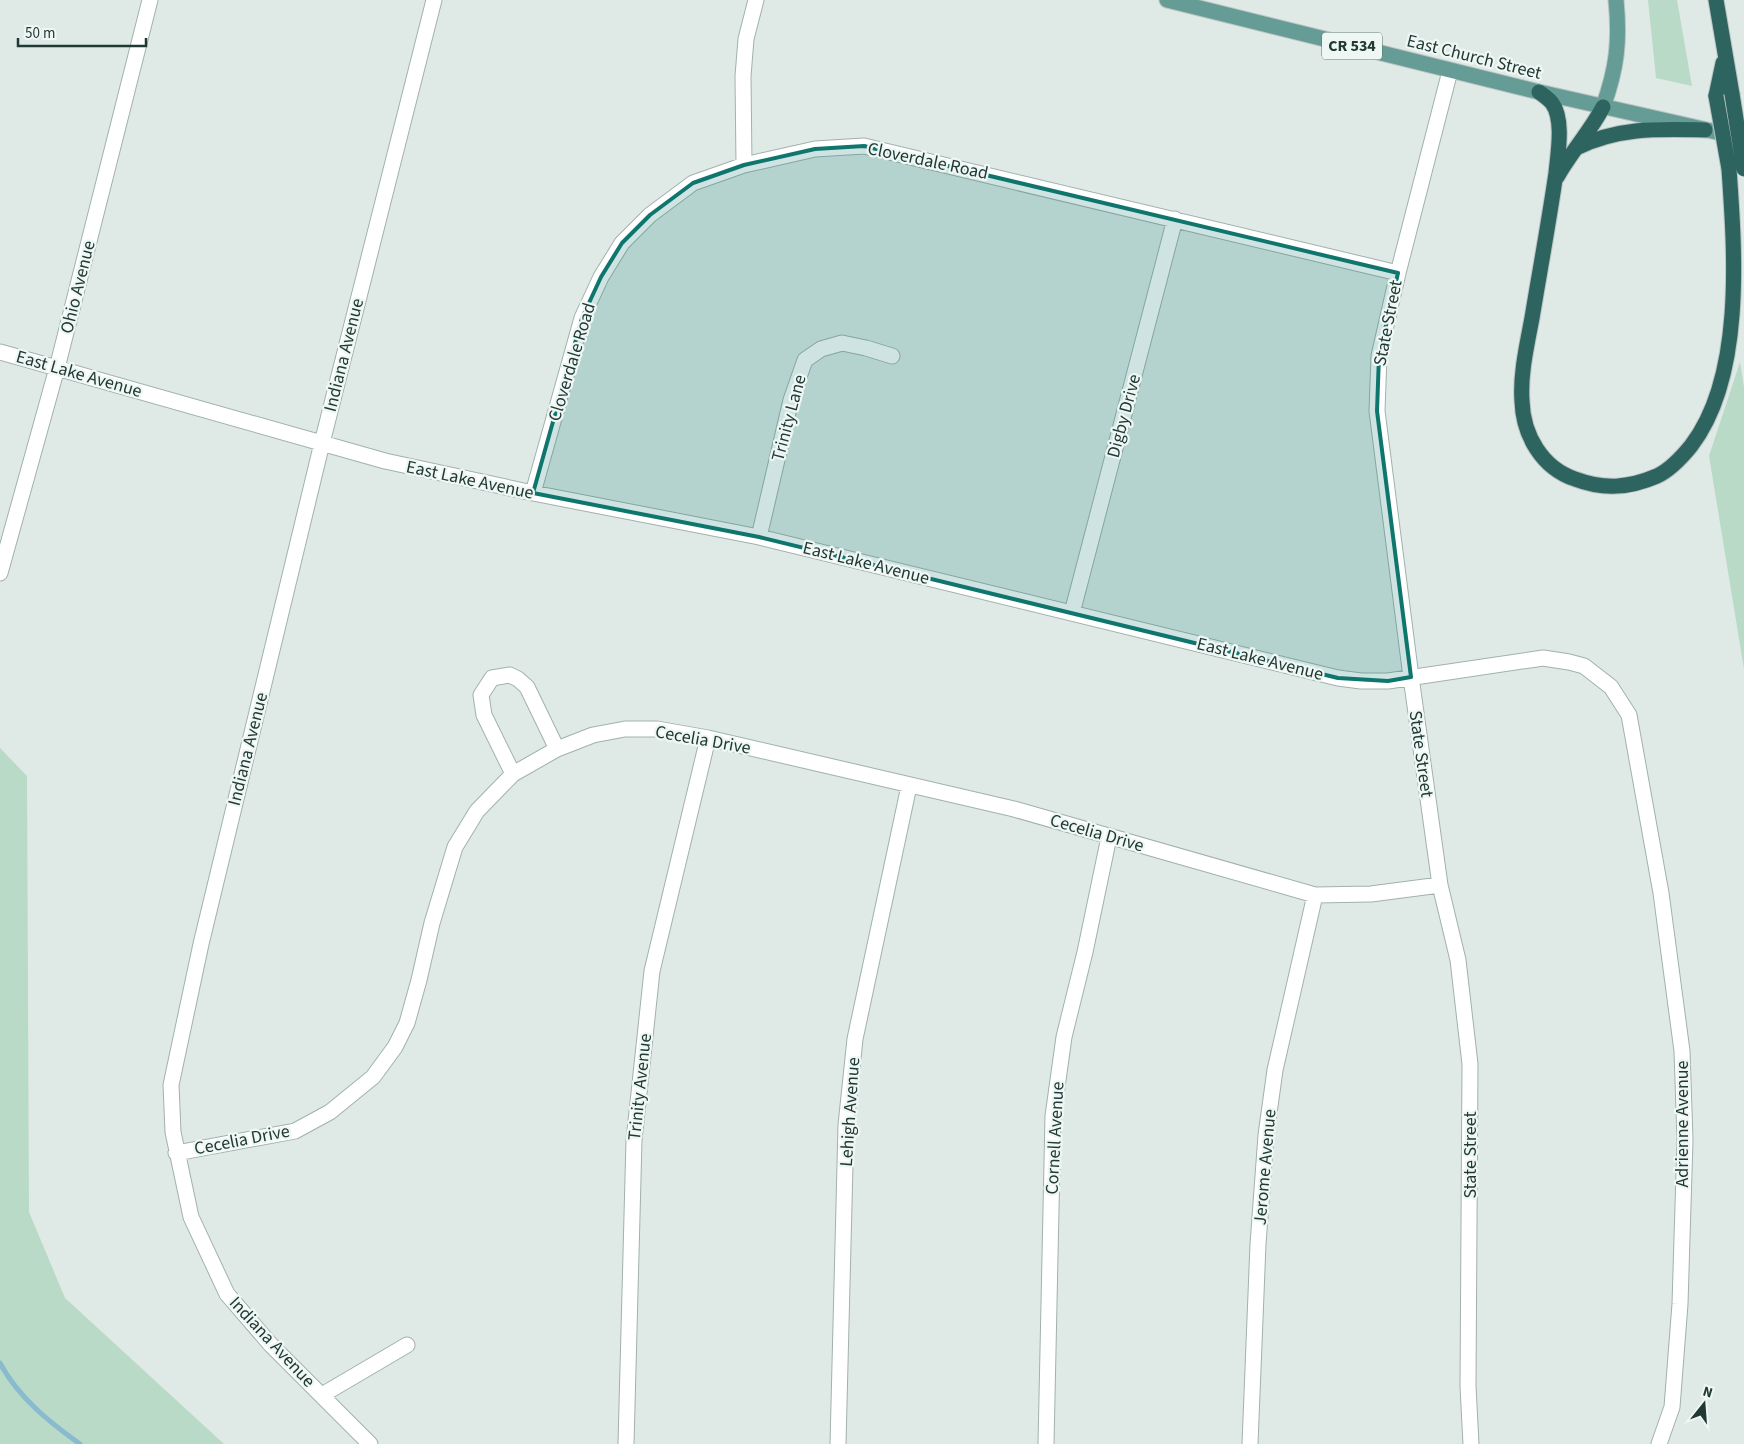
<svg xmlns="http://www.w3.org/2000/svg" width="1744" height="1444" font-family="'Source Sans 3',sans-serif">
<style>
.green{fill:#b9dac6}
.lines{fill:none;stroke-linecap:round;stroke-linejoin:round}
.stream{stroke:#89bacd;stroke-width:5}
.minor-casing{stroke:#a2b1ad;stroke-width:17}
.major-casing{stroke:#bcc4c2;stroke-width:17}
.highway-casing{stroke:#bcc4c2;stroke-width:17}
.minor{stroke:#fff;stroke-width:15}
.major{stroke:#659d96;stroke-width:15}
.highway{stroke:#2e645f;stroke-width:15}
.highway-bridge-casing{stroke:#bcc4c2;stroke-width:17;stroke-linecap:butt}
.highway-bridge{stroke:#2e645f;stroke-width:15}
.marked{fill:#0f766e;fill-opacity:0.2;stroke:#0f766e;stroke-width:4;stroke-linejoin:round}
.labels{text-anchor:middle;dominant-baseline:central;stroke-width:4.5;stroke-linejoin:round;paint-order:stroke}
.shield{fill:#eff7f4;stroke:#5f726e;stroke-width:1}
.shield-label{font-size:16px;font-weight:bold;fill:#213935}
.street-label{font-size:18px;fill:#213935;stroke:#eff7f4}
</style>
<rect width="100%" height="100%" fill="#dfeae6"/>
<path class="green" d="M1648,0H1677L1692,86L1656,78Z
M1740,362L1744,387V669L1709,456Z
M0,748L27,776L29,1212L65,1298L224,1444H0Z"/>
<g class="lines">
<path class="stream" d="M0,1363C18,1397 49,1422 80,1444"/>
<defs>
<path id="minor" d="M1450,71L1398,273L1379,356L1377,411L1411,677L1440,885L1458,960L1470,1064L1468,1386L1471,1444
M744,165L743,76L746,39L756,0
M0,352L385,461L533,493L759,537L1338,678L1361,681H1388L1543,658L1569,662L1584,666L1611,687L1629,715L1661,893L1682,1051L1685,1140L1680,1304L1672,1407L1659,1444
M533,493L582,318L601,277L622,243L650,215L693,183L744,165L815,149L864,146L1398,273
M759,537L791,400L805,360L821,349L842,343L866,348L892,356
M0,573L57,368L150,0
M1072,613L1175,219
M513,774L484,715L481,695L492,678L510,675L518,679L527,687L557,749
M176,1153L295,1131L330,1112L373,1077L395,1047L407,1023L419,980L432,923L455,847L477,811L513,774L557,749L593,735L625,729H657L708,738L1014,809L1315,895L1371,894L1440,885
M322,1395L407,1345
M370,1444L271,1345L227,1294L191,1217L173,1132L171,1085L201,944L322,443L434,0
M626,1444L634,1140L652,971L708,738
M838,1444L846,1125L855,1039L909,786
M1046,1444L1053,1116L1064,1037L1085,952L1109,837
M1250,1444L1258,1244L1266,1135L1275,1070L1315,895"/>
<path id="major" d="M1167,0L1539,92L1734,136
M1603,107C1617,68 1620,41 1616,0"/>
<path id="highway" d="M1716,0L1732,94
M1539,92C1543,95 1549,99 1552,103C1564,119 1558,153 1556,173C1549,221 1540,270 1532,318C1527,345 1520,374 1522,401C1523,435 1542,468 1575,479C1604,490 1629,488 1657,476C1670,470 1682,457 1691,446C1744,377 1735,254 1729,169
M1716,96L1723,63
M1576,148C1619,127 1658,129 1705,130
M1557,177C1571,152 1590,132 1603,107"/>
</defs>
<use href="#minor" class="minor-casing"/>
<use href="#major" class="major-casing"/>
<use href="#highway" class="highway-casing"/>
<use href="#minor" class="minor"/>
<use href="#major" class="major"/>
<use href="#highway" class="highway"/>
<defs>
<path id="highway-bridge" d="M1732,94L1744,169
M1716,96L1729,169"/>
</defs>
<use href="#highway-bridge" class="highway-bridge-casing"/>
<use href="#highway-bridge" class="highway-bridge"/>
</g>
<path class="marked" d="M864,146L1398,273L1379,356L1377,411L1411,677L1388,681L1338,678L759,537L533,493L582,318L601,277L622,243L650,215L693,183L744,165L815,149Z"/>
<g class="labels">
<rect class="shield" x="1322" y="32.5" width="60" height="27" rx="4"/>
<g class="shield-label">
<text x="1352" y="46">CR 534</text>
</g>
<g class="street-label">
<text transform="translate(1474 57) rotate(14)">East Church Street</text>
<text transform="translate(928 161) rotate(12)">Cloverdale Road</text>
<text transform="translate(78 287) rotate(-76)">Ohio Avenue</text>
<text transform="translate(1388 323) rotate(-79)">State Street</text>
<text transform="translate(344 355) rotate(-76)">Indiana Avenue</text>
<text transform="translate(572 362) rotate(-73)">Cloverdale Road</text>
<text transform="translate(79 374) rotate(16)">East Lake Avenue</text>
<text transform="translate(1124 416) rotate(-75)">Digby Drive</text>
<text transform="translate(789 418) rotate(-75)">Trinity Lane</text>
<text transform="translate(470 480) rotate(12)">East Lake Avenue</text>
<text transform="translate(866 563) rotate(14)">East Lake Avenue</text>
<text transform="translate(1260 659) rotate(14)">East Lake Avenue</text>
<text transform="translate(703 740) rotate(10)">Cecelia Drive</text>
<text transform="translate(248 749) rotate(-76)">Indiana Avenue</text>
<text transform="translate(1421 754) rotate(82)">State Street</text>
<text transform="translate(1097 833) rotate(16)">Cecelia Drive</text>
<text transform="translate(640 1087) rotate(-84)">Trinity Avenue</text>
<text transform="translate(850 1112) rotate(-86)">Lehigh Avenue</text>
<text transform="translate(1682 1124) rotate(-90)">Adrienne Avenue</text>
<text transform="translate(1055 1138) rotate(-87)">Cornell Avenue</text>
<text transform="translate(242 1140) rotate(-11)">Cecelia Drive</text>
<text transform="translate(1470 1155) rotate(-90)">State Street</text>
<text transform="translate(1265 1167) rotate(-85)">Jerome Avenue</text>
<text transform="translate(272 1342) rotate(47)">Indiana Avenue</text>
</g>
</g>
<g transform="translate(1704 1404) rotate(17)" stroke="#eff7f4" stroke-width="4" paint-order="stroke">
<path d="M0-4L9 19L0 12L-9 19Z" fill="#213935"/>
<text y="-8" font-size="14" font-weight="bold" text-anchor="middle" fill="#213935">N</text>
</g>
<path d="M18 38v8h128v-8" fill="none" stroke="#213935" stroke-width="2.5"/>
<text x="25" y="38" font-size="15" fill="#213935" stroke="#eff7f4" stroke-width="4" paint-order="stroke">50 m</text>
</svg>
